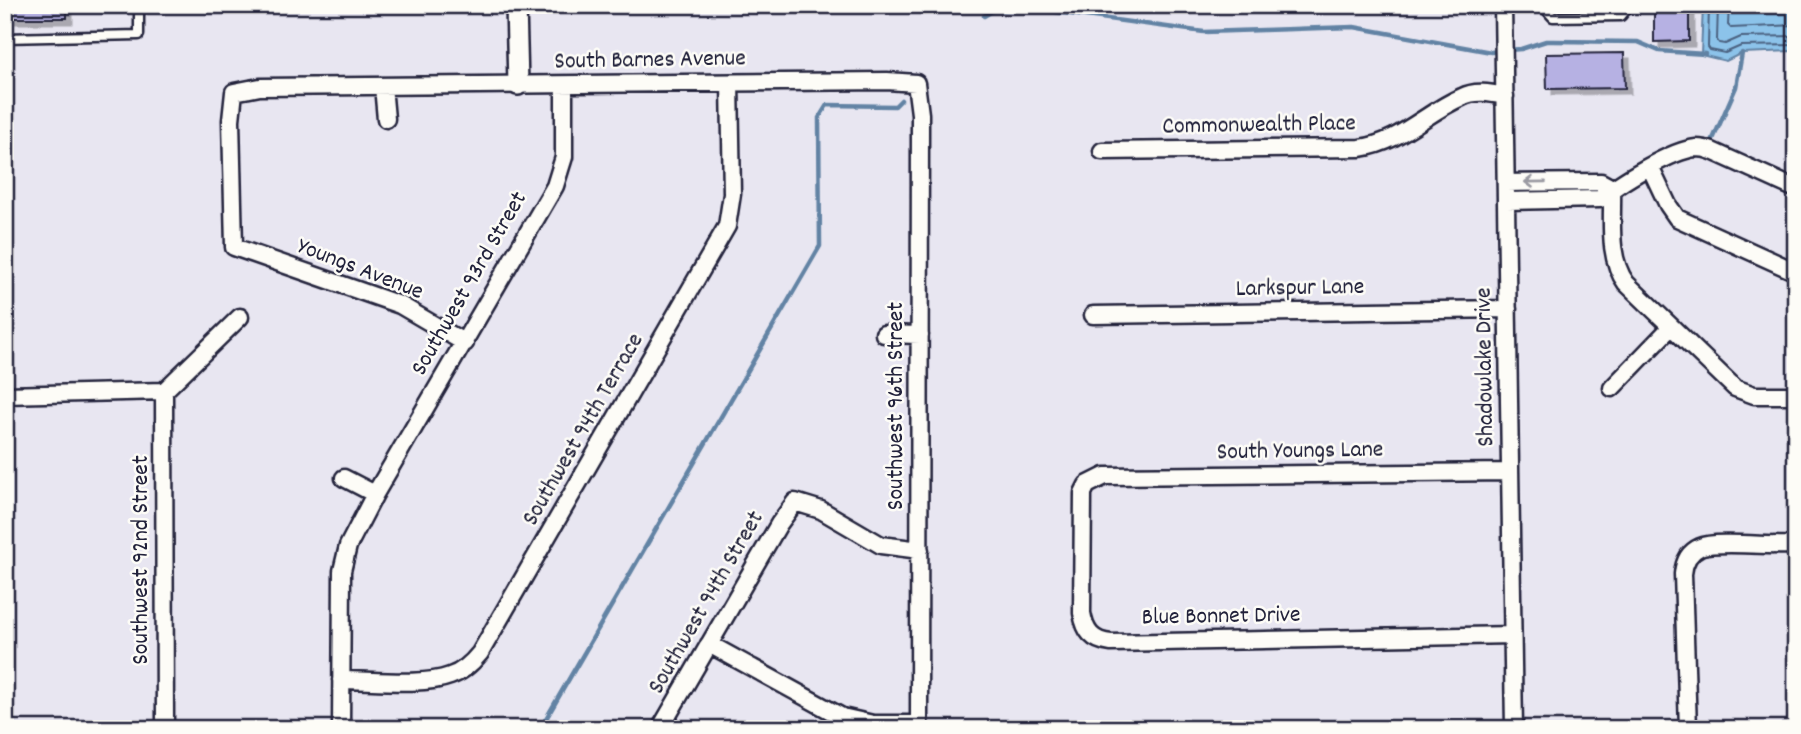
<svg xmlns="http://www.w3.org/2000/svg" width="1801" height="734" font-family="Dekko,sans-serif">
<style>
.water{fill:#8cc3ea;stroke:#6283a4;stroke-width:2}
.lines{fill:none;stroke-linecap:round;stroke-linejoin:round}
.shore{stroke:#4c6281;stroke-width:2}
.stream{stroke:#6283a4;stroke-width:4.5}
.building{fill:#b6b1e3;stroke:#22223b;stroke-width:2;filter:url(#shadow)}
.service-casing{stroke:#22223b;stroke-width:13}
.minor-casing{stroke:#22223b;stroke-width:21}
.tertiary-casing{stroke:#22223b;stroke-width:24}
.service{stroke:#fdfcf7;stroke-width:8}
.minor{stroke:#fdfcf7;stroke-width:16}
.tertiary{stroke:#fdfcf7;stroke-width:19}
.oneway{stroke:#9a9aa2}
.labels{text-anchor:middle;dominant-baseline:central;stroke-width:5;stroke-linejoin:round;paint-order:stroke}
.street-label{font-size:24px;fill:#22223b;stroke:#fdfcf7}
</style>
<defs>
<filter id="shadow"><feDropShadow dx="5.5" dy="5.5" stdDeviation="0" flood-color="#0004"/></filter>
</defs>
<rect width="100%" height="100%" fill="#e8e6f1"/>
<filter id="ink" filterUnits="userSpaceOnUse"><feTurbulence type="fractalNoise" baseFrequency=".0143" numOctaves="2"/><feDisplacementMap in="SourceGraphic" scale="14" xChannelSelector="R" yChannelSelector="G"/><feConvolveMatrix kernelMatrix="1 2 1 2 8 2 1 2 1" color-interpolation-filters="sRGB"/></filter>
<g filter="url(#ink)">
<path class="water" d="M1703,5H1796V56L1792,51L1742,53L1726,61L1701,55Z"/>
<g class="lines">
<path class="shore" d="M1709,5L1708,47L1710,50L1725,53L1741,46L1796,45
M1718,5L1717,40L1719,43L1725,44L1741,37L1796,36
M1729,5L1728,25L1731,28L1796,25"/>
<path class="stream" d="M984,16L992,11L1027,8L1204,32L1354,27L1491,52L1499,51
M1508,50L1521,49L1546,41L1638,42L1659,51L1705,54
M1710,146L1736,87L1742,53
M540,729L820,246L819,118L827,105L895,106L901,100"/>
</g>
<path class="building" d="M5,5H67V18H5Z
M1654,5H1689V41L1654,42Z
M1624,53L1625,88L1547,89L1546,54Z"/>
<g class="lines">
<defs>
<path id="service" d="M1542,5L1553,17L1621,16L1630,5
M5,38L139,35V5"/>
<path id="minor" d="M1503,5L1514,729
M383,86L386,119
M1102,151L1360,148C1401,142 1425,113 1462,97C1475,90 1490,93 1505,96
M1650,167L1668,205L1677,218L1796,272
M1506,183L1601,182L1612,188
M1612,188C1613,219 1607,257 1626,283L1735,388L1754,395H1796
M1506,201L1600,199C1618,183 1672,150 1696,148C1702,148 1707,149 1712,151L1796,189
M1093,315L1508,309
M884,334L920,335
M465,343L400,305L234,247L231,120L234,92L260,87L887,81L916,83L920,114L919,729
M1612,388L1671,327
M164,391L165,729
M5,395L164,391L240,317
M1510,472L1105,476L1087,485L1083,493L1082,613C1085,631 1092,641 1111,643L1512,635
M344,478L375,494
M709,644L842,717L873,724H919
M341,680C371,680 424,686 450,676C463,672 472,663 480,653L727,226L732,194L730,83
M341,729L342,571L348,546L375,494L555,186L564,157V85
M660,729L779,524L795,502L821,510L881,545L920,550
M1688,729L1683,574C1684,562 1689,552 1700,547C1716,540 1774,547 1796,545"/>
<path id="tertiary" d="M516,5L518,85"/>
</defs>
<use href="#service" class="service-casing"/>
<use href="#minor" class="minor-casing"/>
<use href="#tertiary" class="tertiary-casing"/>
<use href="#service" class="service"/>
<use href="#minor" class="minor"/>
<use href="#tertiary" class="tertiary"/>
</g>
<defs><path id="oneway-shaft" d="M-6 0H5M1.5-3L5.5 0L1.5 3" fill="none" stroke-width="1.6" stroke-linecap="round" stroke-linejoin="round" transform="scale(1.75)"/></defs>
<use class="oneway" href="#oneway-shaft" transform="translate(1535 182) rotate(179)"/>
</g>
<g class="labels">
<g class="street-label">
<text transform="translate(650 61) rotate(-1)">South Barnes Avenue</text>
<text transform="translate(1259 126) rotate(-1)">Commonwealth Place</text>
<text transform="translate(360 270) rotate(21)">Youngs Avenue</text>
<text transform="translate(470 284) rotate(-60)">Southwest 93rd Street</text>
<text transform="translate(1300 289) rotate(-1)">Larkspur Lane</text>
<text transform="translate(1486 367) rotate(-91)">Shadowlake Drive</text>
<text transform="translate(897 406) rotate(-90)">Southwest 96th Street</text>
<text transform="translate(584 430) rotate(-60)">Southwest 94th Terrace</text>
<text transform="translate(1300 452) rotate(-1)">South Youngs Lane</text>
<text transform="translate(142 560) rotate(-90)">Southwest 92nd Street</text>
<text transform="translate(707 603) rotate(-60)">Southwest 94th Street</text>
<text transform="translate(1221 617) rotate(-1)">Blue Bonnet Drive</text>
</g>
</g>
<rect width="1801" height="734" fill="none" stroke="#fdfcf7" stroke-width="28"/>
<rect x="14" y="14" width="1773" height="706" fill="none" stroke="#22223b" stroke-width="2.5" filter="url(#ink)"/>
</svg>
